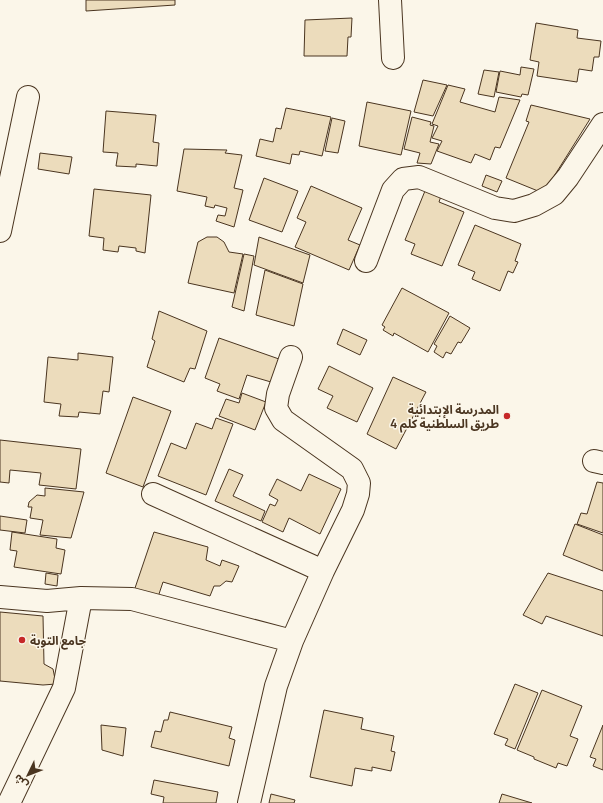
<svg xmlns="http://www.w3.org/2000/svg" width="603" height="803" font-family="Manrope,'Noto Sans Arabic',sans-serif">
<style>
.building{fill:#ecdcbc;stroke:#4a3520}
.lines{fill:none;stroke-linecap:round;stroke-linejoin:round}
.minor-casing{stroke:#4a3520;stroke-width:24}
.minor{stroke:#fbf6e9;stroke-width:22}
.poi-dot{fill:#c62828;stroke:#fbf6e9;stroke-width:1.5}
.labels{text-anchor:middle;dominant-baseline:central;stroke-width:3;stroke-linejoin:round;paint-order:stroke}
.poi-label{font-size:12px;font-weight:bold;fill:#4a3520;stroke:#fbf6e9;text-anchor:end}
</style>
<rect width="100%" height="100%" fill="#fbf6e9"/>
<path class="building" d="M86,0H175V5L86,11Z
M352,18L351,37H348L347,56H304L305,20Z
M536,23L578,30L577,38L601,41L599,57H594L592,71L579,69L577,82L537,76L539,62L530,60Z
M521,67L534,69L528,95L522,94L521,97L496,92L500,71L520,75Z
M484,70L499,72L494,97L478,94Z
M423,80L447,85L433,116L414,112Z
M448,85L465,89L460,102L495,112L499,97L520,100L500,148L495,147L490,160L475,154L471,163L437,151L442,141L432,138L438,126L432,124Z
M367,102L411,111L401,155L359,146Z
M531,105L590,119L546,189L538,191L506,178L529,122L526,121Z
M286,108L331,117L322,156L300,151L299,155L292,154L290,164L256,156L260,139L273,142L276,128L281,129Z
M106,111L156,115L153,142L159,143L157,166L136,164V167L116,166L118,153L103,152Z
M412,117L431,122L430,125L434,126L430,142L439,144L431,164L417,163L420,153L404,149Z
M332,118L345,121L338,153L325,151Z
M184,149L227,150L225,153L242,155L234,188L243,190L234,227L216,221L218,215L225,216L227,208L215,205L214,208L205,206L207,197L177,191Z
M40,153L72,157L69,174L38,169Z
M486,175L502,181L497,192L482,186Z
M264,178L298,191L282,232L249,220Z
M311,186L362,208L348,240L360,245L349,270L295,247L306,222L297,218Z
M427,186L442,193L439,202L464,212L442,266L411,254L415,244L405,240Z
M94,189L151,195L145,253L136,251V248L119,246L118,252L103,250L104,238L89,236Z
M475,225L521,244L515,261L518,262L513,273L508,271L500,291L472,279L475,272L458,265Z
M207,237H217L224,242L229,252L243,254L234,293L188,283L198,242Z
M259,237L310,255L303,283L254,265Z
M244,254L254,256L244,311L232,307Z
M265,270L303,284L294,326L256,315Z
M402,288L449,313L428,352L394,333L393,336L383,330L385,327L382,325Z
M159,311L207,331L195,369L190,368L184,382L147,367L155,341L152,339Z
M450,316L470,328L461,343L458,342L451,354L446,352L443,358L434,352L437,346L434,344Z
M343,329L367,340L360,355L337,344Z
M219,338L279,359L271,382L247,375L239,399L217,391L220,384L205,378Z
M78,353L113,357L109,392L103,391L100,414L79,412L78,417L59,416L61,404L44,402L48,357L78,360Z
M329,366L373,388L357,422L327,408L333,396L318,389Z
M393,377L426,392L396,449L367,434Z
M242,393L266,402L255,430L219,416L226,399L239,403Z
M133,397L171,411L143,487L106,473Z
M216,418L233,424L206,495L158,476L171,443L186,449L196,423L212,429Z
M0,440L81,449L76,489L39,485L41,473L10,470L9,483L0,482Z
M229,469L243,475L233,496L265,511L261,521L215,501Z
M309,474L341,489L320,534L289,518L283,532L262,522L270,504L275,506L278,500L269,495L277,479L301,491Z
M597,482L603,483V533L577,524L581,513L587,514Z
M45,488L84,492L71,538L40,535L43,520L30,518L32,507H28L29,502L37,495L45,496Z
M0,516L27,520L25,533L0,530Z
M575,524L603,535V571L563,555Z
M12,532L57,539L56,548L65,550L61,574L14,567L17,551L10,550Z
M154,532L208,547L206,560L220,566L222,560L239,566L232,582L226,581L220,586H214L210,596L163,582L158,597L134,591Z
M46,573L58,575L57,586L45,584Z
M548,573L603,591V636L546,616L542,624L523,615Z
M0,612L43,616L44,664L53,669L56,684L43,685L0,681Z
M515,684L538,693L515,749L505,745L508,739L494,734Z
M542,690L582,706L570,736L578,739L567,766L558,763L556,768L534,759V757L517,750Z
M324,710L363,718L361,729L394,736L391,751L395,752L391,771L372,767V771L355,768L352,786L310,777Z
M170,712L232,727L229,738L235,740L229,766L151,747L155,731L161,732L164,720H168Z
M101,725L126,728L123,756L102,750Z
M603,725V770L593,766L596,759L590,757Z
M154,780L218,792L216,803H163L164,797L151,794Z
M271,794L295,800L294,803H269Z
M502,794L532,803H499Z"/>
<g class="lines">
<defs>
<path id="minor" d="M390,0L393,58
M0,231L28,97
M366,261L393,190L403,179L419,177L495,208L514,211L534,205L554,194L568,177L603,124
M594,461L603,463
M153,494L323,571
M0,597L47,601L81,598L132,599L292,641
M9,803L64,688L81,598
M249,803L276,686L292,641L323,571L353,510L358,494L359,483L352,469L283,420L276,408L278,394L291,357"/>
</defs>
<use href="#minor" class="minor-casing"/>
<use href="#minor" class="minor"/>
</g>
<g class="poi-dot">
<circle cx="507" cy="416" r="4"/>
<circle cx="22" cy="640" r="4"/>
</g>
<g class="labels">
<g class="poi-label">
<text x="499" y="409">المدرسة الإبتدائية<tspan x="499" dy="14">طريق السلطنية كلم 4</tspan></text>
<text x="30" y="640" text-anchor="start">جامع التوبة</text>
</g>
</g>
<g transform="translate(28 775) rotate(227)" stroke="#fbf6e9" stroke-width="3" paint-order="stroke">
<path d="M0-3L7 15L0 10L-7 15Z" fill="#4a3520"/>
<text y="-6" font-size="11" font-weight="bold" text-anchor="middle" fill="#4a3520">ش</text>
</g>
</svg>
